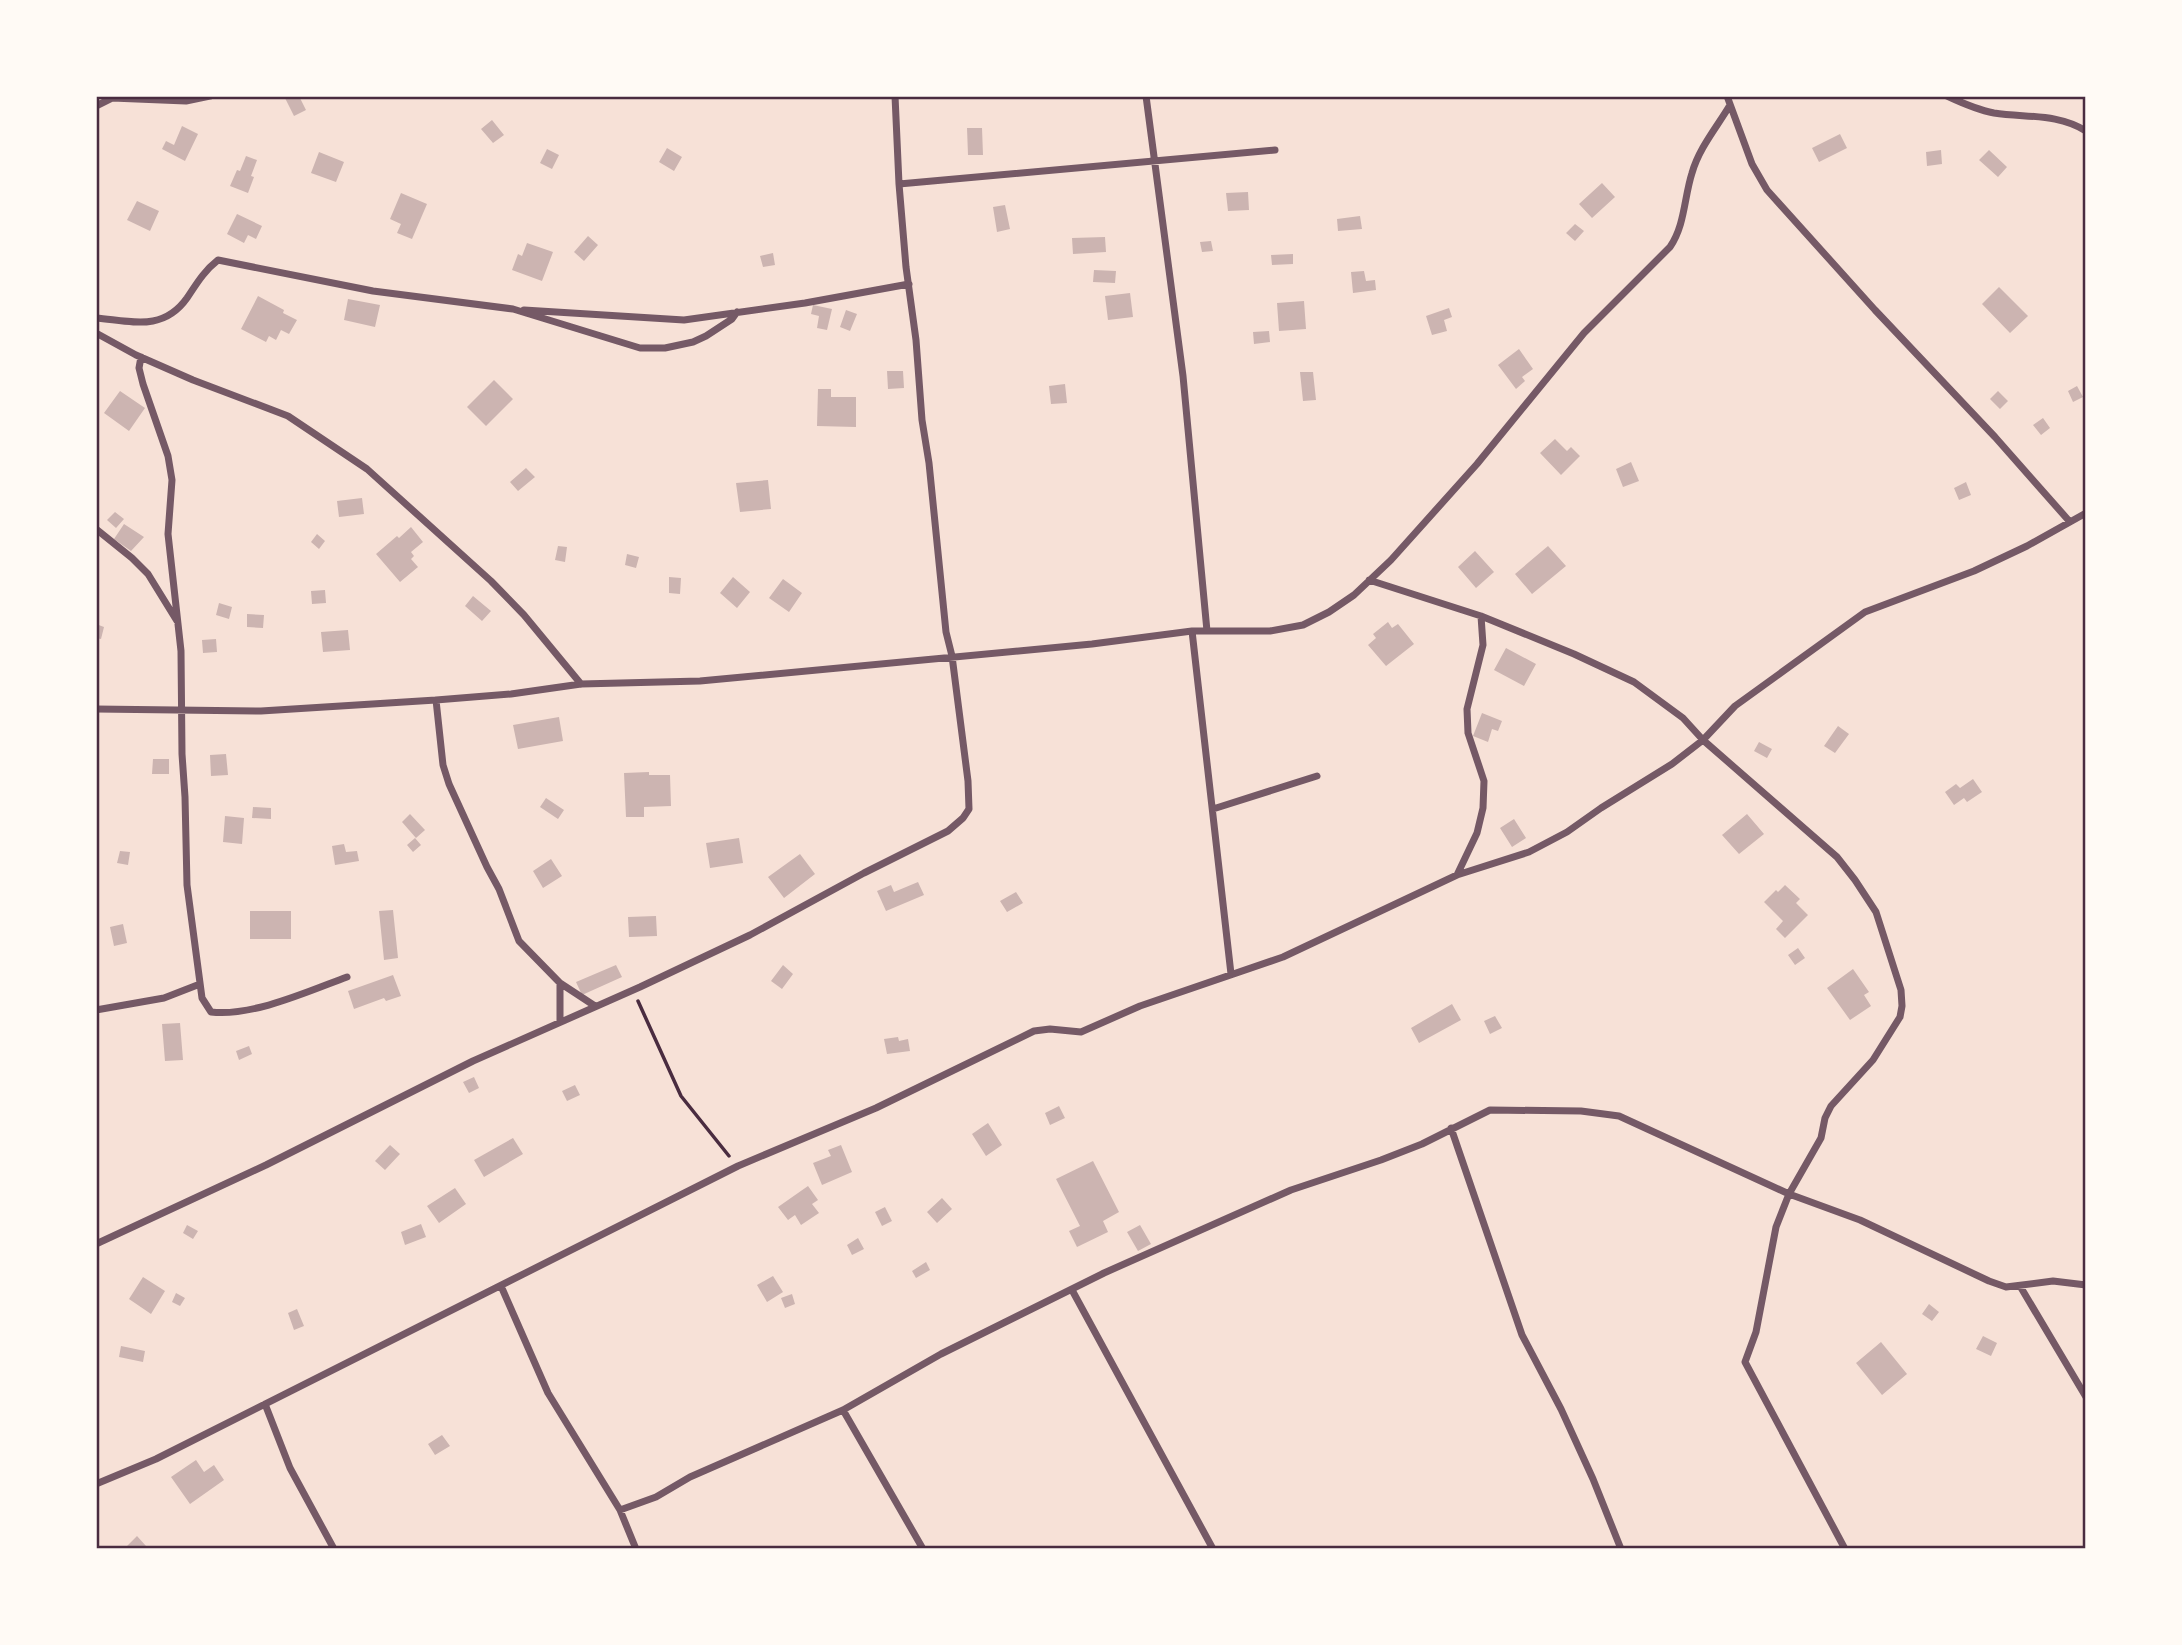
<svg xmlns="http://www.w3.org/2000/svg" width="2182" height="1645" font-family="'IBM Plex Sans',sans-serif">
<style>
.building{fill:#ccb4b1}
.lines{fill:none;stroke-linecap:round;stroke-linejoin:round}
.path{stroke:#4a2c40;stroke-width:3.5}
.minor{stroke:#755966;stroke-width:7}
.neatline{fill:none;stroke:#4a2c40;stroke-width:2.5}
</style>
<rect width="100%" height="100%" fill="#f7e1d7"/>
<path class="building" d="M284,96H299L306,110L294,116Z
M492,120L504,135L493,143L481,129Z
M182,126L198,134L185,161L162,149L166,141L174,145Z
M967,128H982L983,155H968Z
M1840,134L1847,148L1819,162L1812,148Z
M667,148L682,157L674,171L659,162Z
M547,149L559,155L552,169L540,163Z
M1941,150L1942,164L1927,166L1926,152Z
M1989,150L2007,167L1998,177L1979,160Z
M319,152L344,162L336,182L311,173Z
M246,156L257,160L251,176L254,177L248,193L230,186L237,170L240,171Z
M1602,183L1615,197L1592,218L1579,204Z
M1248,192L1249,210L1228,211L1226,193Z
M401,193L427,204L412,239L397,233L401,224L390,219Z
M137,201L159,211L150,231L127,220Z
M1005,205L1010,229L997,232L993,207Z
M237,214L262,226L256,239L248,235L244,243L227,234Z
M1360,216L1362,229L1338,231L1337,219Z
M1575,224L1584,231L1575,241L1566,233Z
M588,236L598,245L584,261L574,252Z
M1105,237L1106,252L1073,254L1072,238Z
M1211,241L1213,251L1202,252L1200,242Z
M527,243L553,252L542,281L512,270L518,254L522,256Z
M773,253L775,265L763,267L760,256Z
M1293,254V264L1272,265L1271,255Z
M1094,270L1116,271L1115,283L1093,282Z
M1364,271L1366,281L1375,280L1376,290L1353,293L1351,272Z
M1999,287L2028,316L2010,333L1982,304Z
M1130,293L1133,317L1108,320L1105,296Z
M258,296L284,310L283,313L297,320L289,334L281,330L276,340L269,336L266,342L241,329Z
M348,299L380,305L375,327L344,320Z
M1304,301L1306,329L1279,331L1277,303Z
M813,305L832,309L827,330L817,328L819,316L811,314Z
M1449,308L1452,317L1444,320L1447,331L1432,335L1426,316Z
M846,310L857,314L850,331L840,327Z
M1269,331L1270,342L1254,344L1253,332Z
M1519,349L1533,369L1522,377L1525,381L1516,389L1498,365Z
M887,371H903L904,388L888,389Z
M1300,372H1313L1316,400L1303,401Z
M494,380L513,399L486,426L467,407Z
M1065,384L1067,403L1051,404L1049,386Z
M2077,386L2083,397L2073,402L2068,391Z
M818,389H831V397H856V427L817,426Z
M120,391L145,408L129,431L104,413Z
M1998,391L2008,401L2000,409L1990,399Z
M2043,418L2050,428L2041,435L2033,425Z
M1555,439L1567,451L1571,447L1580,456L1561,475L1540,453Z
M1631,462L1639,481L1623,487L1616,469Z
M526,468L535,477L518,491L510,482Z
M768,480L771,509L740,512L736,483Z
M1966,482L1971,495L1959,500L1954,488Z
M362,498L364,514L339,517L337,501Z
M115,512L124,519L116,528L107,520Z
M124,524L144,537L131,551L114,539Z
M411,527L423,542L411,552L414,556L411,559L418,567L400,582L376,554L397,536L399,538Z
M317,534L325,541L319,549L311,542Z
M558,546L567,547L565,562L555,560Z
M1548,546L1566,566L1532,594L1515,574Z
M1475,551L1494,572L1476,588L1458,567Z
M627,554L639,557L636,568L625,565Z
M669,577L681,578L680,594L669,593Z
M733,577L750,592L737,608L720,593Z
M783,579L802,593L789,612L769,598Z
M325,590L326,603L312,604L311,591Z
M473,596L491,611L482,621L465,606Z
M219,603L232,607L229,619L216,615Z
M247,614L264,615L263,628L247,627Z
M1388,622L1392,628L1398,624L1414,644L1386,666L1368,645L1376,638L1373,634Z
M96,624L104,627L101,639L96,638Z
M348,630L350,650L323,652L321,632Z
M216,639L217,652L203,653L202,640Z
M1506,648L1536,664L1524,686L1494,670Z
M1482,713L1502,721L1498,731L1492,729L1488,742L1473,736Z
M559,717L563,741L518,749L513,725Z
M1838,726L1849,734L1835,753L1824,746Z
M1759,742L1772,749L1767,758L1754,751Z
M226,754L228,775L211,776L210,755Z
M153,759H169V774H152Z
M649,772V775H670L671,806L644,807V817H626L624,773Z
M1973,779L1982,792L1967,802L1964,798L1954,805L1945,792L1956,784L1960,788Z
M546,798L564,810L558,819L540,807Z
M253,807L271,808V819L252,818Z
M410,814L425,830L416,838L402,822Z
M1747,814L1764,834L1739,854L1722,835Z
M225,816L244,818L242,844L223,842Z
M1514,819L1526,838L1512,847L1500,828Z
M415,838L421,845L413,852L407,845Z
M739,838L743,863L710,868L706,843Z
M344,844L346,852L357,851L359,861L335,865L332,846Z
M120,851L130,852L128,865L117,863Z
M800,854L815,874L784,898L768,877Z
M551,859L562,876L543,888L533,871Z
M918,882L924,895L886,911L877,891L891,885L894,892Z
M1785,885L1800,899L1796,903L1808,915L1785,938L1776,929L1783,921L1764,902L1776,890L1778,892Z
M1016,892L1023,903L1007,912L1000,901Z
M393,910L398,958L384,960L379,911Z
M250,911H291V939H250Z
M656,916L657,936L629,937L628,917Z
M123,924L127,943L114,946L110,927Z
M1798,948L1805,958L1795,965L1788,955Z
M616,965L622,977L582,995L576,982Z
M783,965L793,974L782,989L771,981Z
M1853,969L1869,992L1864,995L1871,1006L1850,1020L1827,988Z
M393,975L401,996L386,1001L384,998L354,1009L348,991Z
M1452,1004L1461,1020L1419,1043L1411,1028Z
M1495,1016L1502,1028L1490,1034L1484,1021Z
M180,1023L183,1060L165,1061L162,1024Z
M898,1037L899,1041L908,1039L910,1051L887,1054L884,1039Z
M249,1046L252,1054L239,1060L236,1051Z
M474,1077L479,1088L469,1093L463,1082Z
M575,1085L580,1095L567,1101L562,1091Z
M1059,1106L1065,1118L1050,1125L1045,1113Z
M988,1123L1002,1145L986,1156L972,1134Z
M513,1138L523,1154L484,1177L474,1160Z
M390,1145L400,1154L385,1170L375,1161Z
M841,1145L852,1172L822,1185L813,1163L831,1156L828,1150Z
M1093,1161L1119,1212L1103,1221L1108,1232L1077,1247L1069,1231L1080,1226L1056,1179Z
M808,1186L818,1200L812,1204L819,1213L801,1225L795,1215L788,1220L778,1207Z
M455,1188L466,1204L439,1223L427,1206Z
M942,1198L952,1209L937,1223L927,1212Z
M885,1207L892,1221L882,1226L875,1212Z
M421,1224L426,1237L405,1245L401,1232Z
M187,1225L198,1231L193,1239L183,1233Z
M1140,1225L1151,1244L1138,1251L1127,1232Z
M858,1238L864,1249L852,1255L847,1245Z
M926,1262L930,1270L916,1278L912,1271Z
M773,1276L783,1292L767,1302L757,1285Z
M143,1277L165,1291L151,1314L129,1299Z
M176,1293L185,1298L180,1306L172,1302Z
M792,1294L795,1304L785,1308L781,1298Z
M1929,1304L1939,1312L1932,1321L1922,1314Z
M297,1309L304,1326L294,1330L288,1313Z
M1983,1336L1997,1343L1991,1356L1976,1349Z
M1881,1342L1907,1374L1882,1395L1856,1363Z
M121,1346L145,1351L143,1362L119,1357Z
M442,1435L450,1446L435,1455L428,1444Z
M196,1460L204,1472L214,1465L224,1480L190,1504L171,1477Z
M137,1536L146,1546L143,1549H124Z"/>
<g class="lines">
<path class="path" d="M638,1001L681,1096L729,1156"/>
<path class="minor" d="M1146,96L1183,376L1207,631
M1727,96L1752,164L1767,190L1875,310L1995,437L2070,522
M1947,96C1962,103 1978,110 1994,113C2026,118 2057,113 2086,131
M96,106L112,98L186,101L210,96
M899,184L1275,150
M524,310L684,320L805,303L909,284
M96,318C131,321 163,332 187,298C197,283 204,271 218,260L373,291L513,309L640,348H665L693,342L706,336L732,319L737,312
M96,333L136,355L193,380L288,416L367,469L491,581L524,615L581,684
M141,357L139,368L143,384L168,456L172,480L168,534L181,651L182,754L185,797L187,885L202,998L211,1012C252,1017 309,991 347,977
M96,529L132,558L148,574L177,621
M1369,580L1481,616L1574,654L1634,682L1683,718L1703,740L1735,706L1865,612L1974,571L2027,546L2086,513
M1192,631L1231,974
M436,700L443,765L449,784L487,867L499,889L519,941L560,983L595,1006
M96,709L261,711L436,700L511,694L581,684L700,681L1092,644L1192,631H1270L1303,625L1329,612L1354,595L1391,560L1477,464L1584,333L1670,247C1685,225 1684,198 1692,173C1699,148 1717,127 1730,105
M1213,809L1317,776
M1457,875L1477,833L1483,808L1484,781L1468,733L1467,709L1483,645L1481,616
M96,1010L164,998L200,984
M560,1022V983
M1451,1128L1522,1335L1561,1409L1593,1479L1621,1549
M96,1244L266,1165L473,1061L640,987L750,935L864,873L948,831L963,818L969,809L968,781L952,656L946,632L929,463L922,420L916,340L906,267L899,184L895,96
M501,1286L548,1393L620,1510L636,1549
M2020,1286L2086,1397
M1072,1290L1213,1549
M265,1404L290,1468L334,1549
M843,1410L923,1549
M96,1484L156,1459L738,1166L876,1108L1034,1031L1050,1029L1081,1032L1140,1006L1283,957L1457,875L1529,852L1567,832L1601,808L1672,764L1703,740L1837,857L1855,880L1876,912L1901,990L1902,1006L1900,1017L1873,1060L1831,1106L1825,1118L1821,1138L1789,1194L1776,1227L1756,1332L1745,1362L1845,1549
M620,1510L656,1497L690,1477L843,1410L941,1354L1104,1273L1291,1190L1381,1160L1422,1144L1490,1110L1581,1111L1619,1116L1789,1194L1860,1220L1989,1281L2006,1287L2053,1281L2086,1285"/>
</g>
<rect width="2182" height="1645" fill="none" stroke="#fffaf5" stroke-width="196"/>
<rect x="98" y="98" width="1986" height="1449" class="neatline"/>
</svg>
